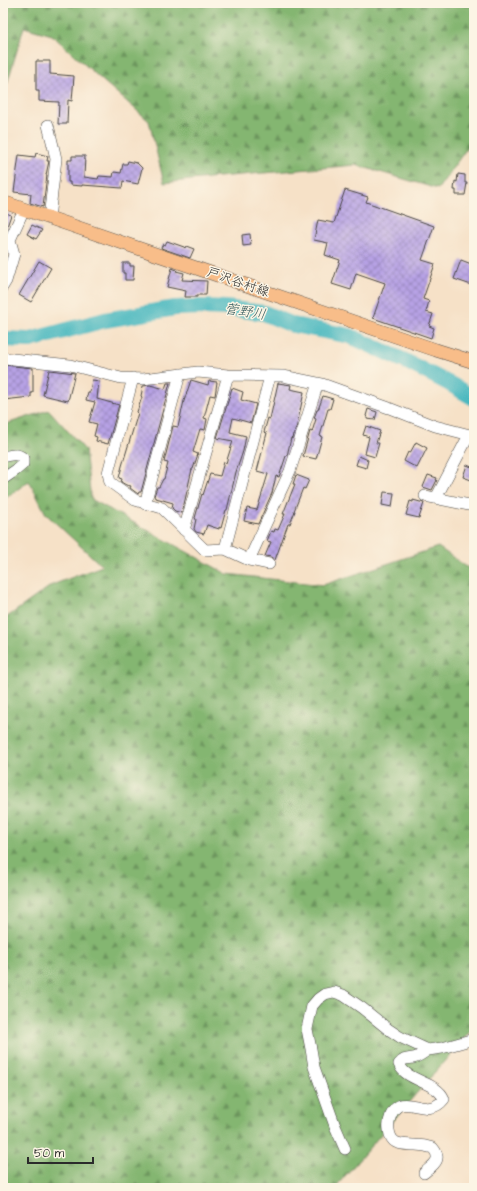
<svg xmlns="http://www.w3.org/2000/svg" width="477" height="1191" font-family="'Architects Daughter','Klee One',sans-serif">
<style>
.forest{fill:url(#forest-firs);stroke:#58704e}
.lines{fill:none;stroke-linecap:round;stroke-linejoin:round}
.river{stroke:#49b8bf;stroke-width:16}
.building{fill:url(#building-cross-hatch)}
.minor-casing{stroke:#494642;stroke-width:12}
.major-casing{stroke:#494642;stroke-width:14}
.minor{stroke:#fff;stroke-width:11}
.major{stroke:#f8bd89;stroke-width:13}
.labels{text-anchor:middle;dominant-baseline:central;stroke-width:3;stroke-linejoin:round;paint-order:stroke}
.street-label{font-size:13px;fill:#2b2b2b;stroke:#fcf5e5}
.water-label{font-size:14px;font-style:italic;fill:#365c5f;stroke:#fcf5e5}
</style>
<defs>
<pattern id="forest-firs" width="22" height="20" patternUnits="userSpaceOnUse"><rect width="22" height="20" fill="#84b671"/><path d="M5 1l3.5 6h-7zM16 11l3.5 6h-7z" fill="#6c945d"/></pattern>
<pattern id="building-cross-hatch" width="8" height="8" patternUnits="userSpaceOnUse"><rect width="8" height="8" fill="#b7a2e5"/><path d="M0 0l8 8M0 8l8-8" fill="none" stroke="#9584ba"/></pattern>
</defs>
<rect width="100%" height="100%" fill="#fcf5e5"/>
<filter id="ink" filterUnits="userSpaceOnUse"><feTurbulence type="fractalNoise" baseFrequency=".025" numOctaves="2"/><feDisplacementMap in="SourceGraphic" scale="8" xChannelSelector="R" yChannelSelector="G"/><feConvolveMatrix kernelMatrix="1 2 1 2 8 2 1 2 1" color-interpolation-filters="sRGB"/></filter>
<filter id="wash" filterUnits="userSpaceOnUse"><feTurbulence type="fractalNoise" baseFrequency=".012" numOctaves="4" result="noise"/><feDisplacementMap in="SourceGraphic" scale="16" xChannelSelector="R" yChannelSelector="G"/><feGaussianBlur stdDeviation="0.9" result="paint"/><feColorMatrix in="noise" values="0 0 0 0 0 0 0 0 0 0 0 0 0 0 0 0 0 1.4 0 .05"/><feComposite in="paint" operator="in"/></filter>
<g filter="url(#wash)">
<rect width="100%" height="100%" fill="#f6e1c7"/>
<path class="forest" d="M3,3H474V146L469,145L438,189L356,165L218,177L164,183L149,121L102,80L52,35L24,27L7,84L3,82Z
M49,410L85,450L91,499L227,574L323,585L438,547L474,572V1027L338,1184L339,1188H3V620L52,585L102,566L46,514L29,481L3,500V425Z"/>
<g class="lines">
<path class="river" d="M3,339L30,340L105,320L175,308L202,307L226,308L264,313L293,325L350,336L405,361L450,384L474,398"/>
</g>
<g id="blocks">
<path class="building" d="M36,61H50V74L74,76L72,101L68,100L67,124H58L59,102L39,101V91H36Z
M36,153L48,156L47,161H49L46,175H47L43,207L30,203L31,194L14,192L19,155L35,157Z
M72,156H85L84,177L98,179L99,176L113,177L114,172L121,173L123,164H127L128,161L137,163L142,168L138,184L123,181L122,188L82,185V186L70,185V182H68V160H72Z
M458,174L465,175V183H467L465,195H456V190H454L455,181L457,182Z
M345,190L368,197L366,202L434,226L422,260L435,264L423,299L429,301L426,312L433,314L429,326L434,328L431,338L373,318L385,283L356,273L351,290L332,284L340,260L325,255L328,243L314,240L318,220L334,223Z
M3,212L11,215L4,235H3Z
M32,225L42,230L36,239L27,234Z
M250,234L251,245L243,246L242,235Z
M167,241L184,247L185,248L186,246L194,249L190,258L161,248L163,244L165,245Z
M461,260L474,265V286L454,279Z
M39,261L51,268L31,302L19,295Z
M123,263H130V266H134L133,280H125V273H123Z
M172,268L177,270L176,271L184,273L182,280L207,281L206,295H197V297H185L186,291L167,287Z
M3,365L33,368V393H31V397L3,400Z
M49,370L75,373L68,401L43,395Z
M92,380L99,381L97,399L119,405L108,444L96,441L97,437L94,436L97,424L89,422L95,402L86,400L88,392H90Z
M191,380L208,385L209,381L217,382L215,396L210,395L204,418L207,419L205,430L200,429L193,452L198,454L193,469H192L182,513L175,511L172,508L173,503L156,498V497L154,496L157,487H159L163,479H164L168,463L164,462L173,426L178,427L184,401Z
M167,383H170L141,492H139L138,494L130,488L131,486L126,485L121,482L122,479L119,478L122,466L138,413L137,412L142,397L141,396L143,386L150,385L165,389Z
M278,383L291,385L290,389L304,392L297,425L294,434H293L292,439L291,438L287,456H286L279,477L276,476L272,493L258,524L244,521L247,508L257,510L268,474L257,471L267,433L264,432L268,418L270,419Z
M232,388L243,392L241,400L256,404L251,423L233,418L230,432L246,436L243,451L236,472L227,510H226L221,528L219,527V529L207,525L204,534L196,532L194,529L196,519L195,518L202,494L203,495L210,474L220,476L224,462L226,463L233,441L217,438Z
M323,396L333,399L330,409H328L320,436L322,437L316,459L303,456L310,431L312,432L316,419L314,418L317,410H318Z
M368,409L377,412L375,420L367,419V417L366,416Z
M366,426L380,431L376,443H379L375,457L365,454L369,437L363,435Z
M416,442L427,448L417,468L404,461L408,452L410,453Z
M359,456L368,460L366,468L356,465Z
M467,465L474,468V481L463,477Z
M296,475L309,480L305,489L303,488L294,511H295L290,524H288L275,560L271,557L265,556L271,542L267,541L271,531L274,532L275,529L278,530L285,514H283L295,484H293Z
M428,475L437,478L436,480H437L432,490L423,487Z
M384,492L394,493L392,507L382,505Z
M413,500L424,503L419,518L406,515L410,501L413,502Z"/>
</g>
</g>
<g filter="url(#ink)">
<use href="#blocks" fill-opacity="0" stroke="#494642" stroke-width="1"/>
<g class="lines">
<defs>
<path id="minor" d="M48,125L54,150L56,159L49,218
M3,286L6,281L14,254L10,240L24,209
M3,358L70,365L121,378L143,379L198,372L228,375L283,376L322,384L389,408L435,426L474,436
M133,378L108,473L110,482L135,500L162,508L205,550L225,549L249,560L269,564
M3,457C10,455 17,453 23,458V464L16,470L3,479
M425,496L474,506
M436,498L469,435
M145,504L180,374
M184,530L228,375
M225,549L270,376
M249,560L290,471L318,383
M345,1149L335,1126L314,1067L311,1049L307,1029L312,1006L318,999L325,994L334,992L343,995L362,1008L388,1029L400,1037L428,1050L442,1048L474,1039
M424,1173C433,1165 443,1160 433,1148C427,1146 421,1145 415,1145C402,1144 391,1146 389,1130C388,1124 389,1120 391,1115C403,1089 426,1122 444,1099C437,1081 406,1082 399,1064C404,1058 407,1059 413,1058C419,1057 423,1053 428,1050"/>
<path id="major" d="M3,202L436,350L474,362"/>
</defs>
<use href="#minor" class="minor-casing"/>
<use href="#major" class="major-casing"/>
<use href="#minor" class="minor"/>
<use href="#major" class="major"/>
</g>
</g>
<g class="labels">
<g class="street-label">
<text transform="translate(238 282) rotate(19)">戸沢谷村線</text>
</g>
<g class="water-label">
<text transform="translate(245 312) rotate(9)">菅野川</text>
</g>
</g>
<rect width="477" height="1191" fill="none" stroke="#fcf5e5" stroke-width="16"/>
<path d="M28 1157v6h65v-6" fill="none" stroke="#2b2b2b" stroke-width="2"/>
<text x="34" y="1157" font-size="12" fill="#2b2b2b" stroke="#fcf5e5" stroke-width="3" paint-order="stroke">50 m</text>
</svg>
